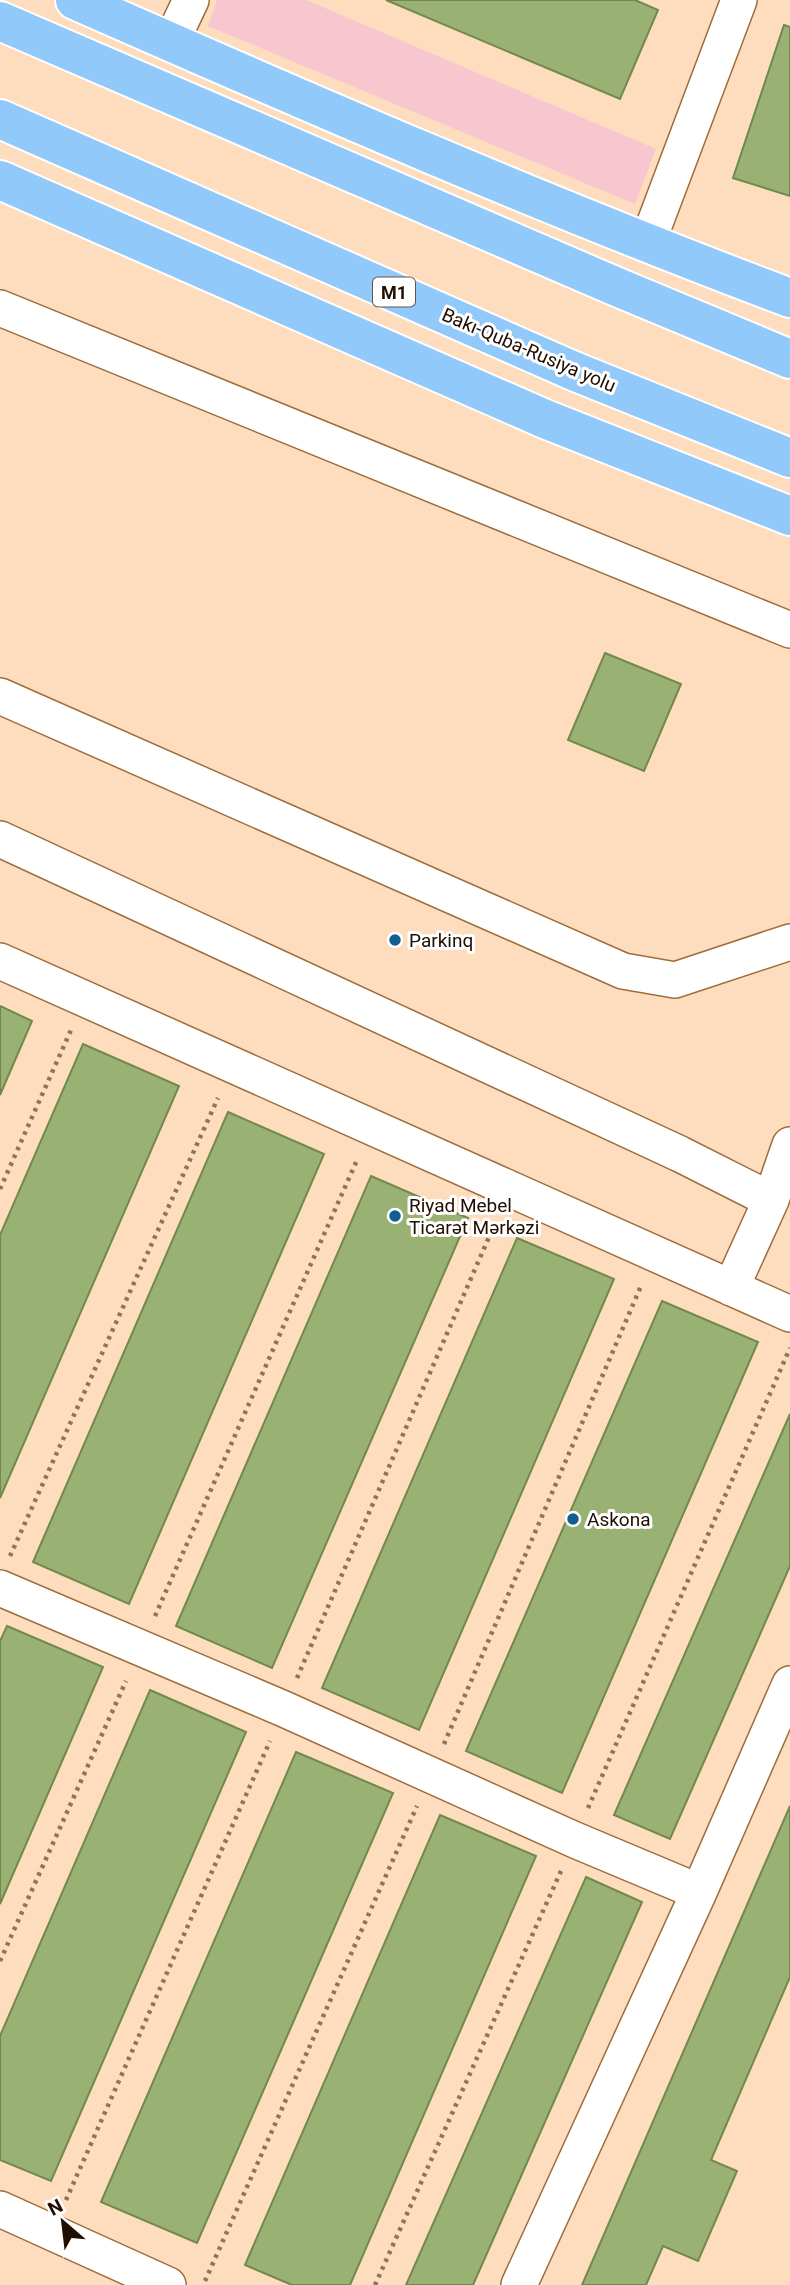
<svg xmlns="http://www.w3.org/2000/svg" width="790" height="2285" font-family="Roboto,sans-serif">
<style>
.green{fill:#f7c6cf}
.building{fill:#99b273;stroke:#72894c;stroke-width:2}
.lines{fill:none;stroke-linecap:round;stroke-linejoin:round}
.minor-casing{stroke:#9d6e3b;stroke-width:38}
.highway-casing{stroke:#fff;stroke-width:42}
.path{stroke:#8d745e;stroke-width:4.5;stroke-dasharray:3.5 5;stroke-linecap:butt}
.minor{stroke:#fff;stroke-width:35}
.highway{stroke:#91c9fa;stroke-width:38}
.poi-dot{fill:#145d90;stroke:#fff;stroke-width:2.5}
.labels{text-anchor:middle;dominant-baseline:central;stroke-width:6;stroke-linejoin:round;paint-order:stroke}
.shield{fill:#fff;stroke:#63564c;stroke-width:2}
.shield-label{font-size:18px;font-weight:bold;fill:#200e00}
.street-label{font-size:19px;fill:#200e00;stroke:#fff}
.poi-label{font-size:19px;fill:#200e00;stroke:#fff;text-anchor:start}
</style>
<rect width="100%" height="100%" fill="#fdddbe"/>
<path class="green" d="M217,0H306L656,149L635,204L208,26Z"/>
<path class="building" d="M386,0H635L658,10L620,99Z
M784,25L790,27V196L733,178Z
M605,653L681,684L644,771L568,740Z
M0,1006L32,1021L0,1095Z
M83,1044L179,1086L0,1498V1235Z
M228,1112L324,1154L129,1604L33,1562Z
M371,1176L468,1218L272,1668L176,1626Z
M517,1238L614,1279L419,1730L322,1688Z
M662,1301L758,1342L562,1793L466,1751Z
M790,1414V1566L670,1839L614,1815Z
M7,1626L103,1667L0,1904V1641Z
M150,1690L246,1732L51,2181L0,2160V2036Z
M296,1752L393,1793L197,2243L101,2202Z
M790,1806V1977L711,2160L737,2171L698,2261L663,2246L646,2285H582Z
M440,1815L536,1856L350,2285H292L245,2265Z
M586,1877L642,1902L473,2285H406Z"/>
<g class="lines">
<defs>
<path id="minor" d="M171,42L191,0
M647,244L739,0
M0,308L790,630
M0,696L623,971L675,980L790,942
M0,839L680,1154L771,1200L731,1288
M0,961L790,1314
M771,1200L790,1145
M0,1588L284,1709L575,1840L699,1892
M0,2209L168,2285
M519,2285L699,1892L790,1684"/>
<path id="highway" d="M75,0C311,104 548,207 790,298
M0,21L617,287L790,359
M0,119L576,372L790,458
M0,180L545,419L790,516"/>
</defs>
<use href="#minor" class="minor-casing"/>
<use href="#highway" class="highway-casing"/>
<path class="path" d="M0,1189L71,1030
M10,1556L218,1098
M155,1616L357,1160
M297,1678L496,1221
M444,1744L641,1286
M588,1808L790,1348
M0,1961L126,1681
M66,2200L270,1741
M205,2281L417,1806
M375,2285L561,1871"/>
<use href="#minor" class="minor"/>
<use href="#highway" class="highway"/>
</g>
<g class="poi-dot">
<circle cx="395" cy="940" r="7"/>
<circle cx="395" cy="1216" r="7"/>
<circle cx="573" cy="1519" r="7"/>
</g>
<g class="labels">
<rect class="shield" x="373" y="277.5" width="42" height="29" rx="5"/>
<g class="shield-label">
<text x="394" y="292">M1</text>
</g>
<g class="street-label">
<text transform="translate(529 350) rotate(23)">Bakı-Quba-Rusiya yolu</text>
</g>
<g class="poi-label">
<text x="409" y="940">Parkinq</text>
<text x="409" y="1205">Riyad Mebel<tspan x="409" dy="22">Ticarət Mərkəzi</tspan></text>
<text x="587" y="1519">Askona</text>
</g>
</g>
<g transform="translate(63 2222) rotate(332)" stroke="#ffffff" stroke-width="5" paint-order="stroke">
<path d="M0-5L12 26L0 18L-12 26Z" fill="#200e00"/>
<text y="-10" font-size="19" font-weight="bold" text-anchor="middle" fill="#200e00">N</text>
</g>
</svg>
